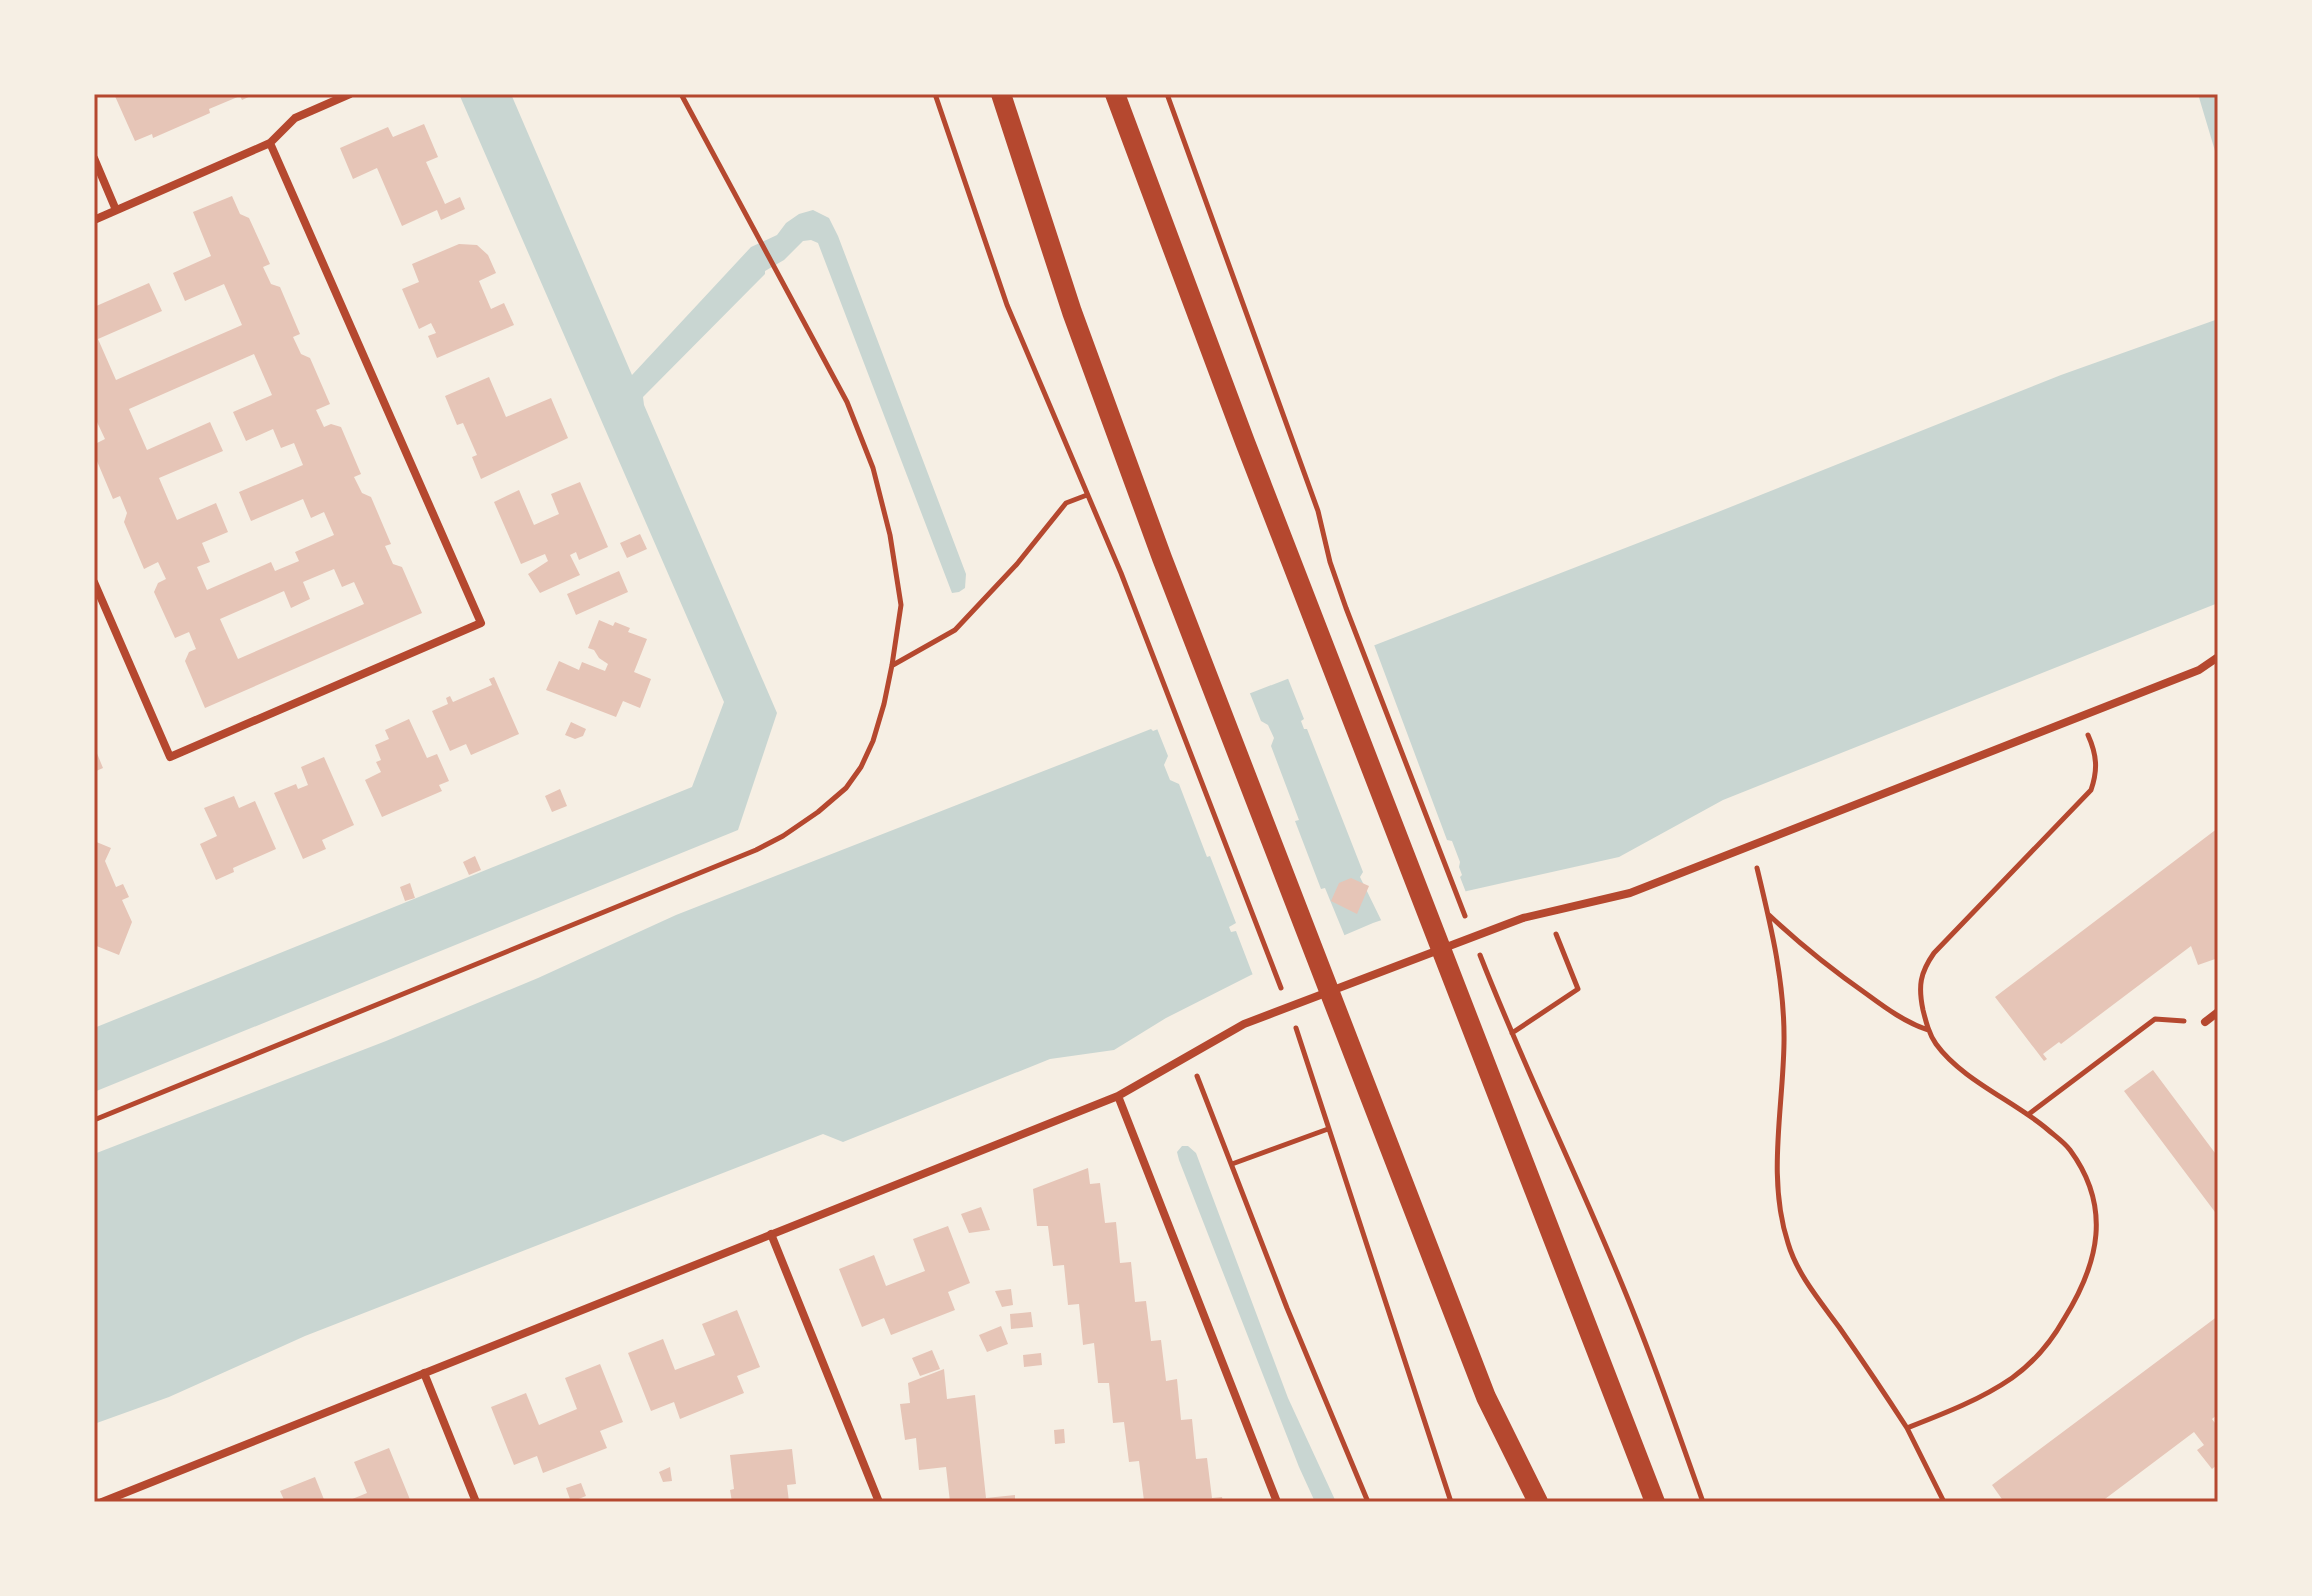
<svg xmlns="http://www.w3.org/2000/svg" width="2312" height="1596" font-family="'Noto Sans',sans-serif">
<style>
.water{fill:#c9d6d2}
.pier{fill:#f6efe4}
.building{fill:#e6c5b7;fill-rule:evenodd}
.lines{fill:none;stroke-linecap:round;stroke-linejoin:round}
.path{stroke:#b5482f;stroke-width:5}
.minor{stroke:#b5482f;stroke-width:8}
.primary{stroke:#b5482f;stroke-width:20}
.neatline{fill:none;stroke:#b5482f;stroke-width:3}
</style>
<rect width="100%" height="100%" fill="#f6efe4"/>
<path class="water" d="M459,94H511L632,375L751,247L777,235L786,223L799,214L813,210L829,218L838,236L966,574L965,588L959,592L952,593L818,243L811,240L803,241L784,260L765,271V274L643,397L644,405L777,713L738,830L94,1092V1028L692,787L724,702Z
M2198,94H2218V161Z
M2218,319V603L1723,800L1619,857L1467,891L1373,923L1251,975L1166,1018L1114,1050L1050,1059L843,1142L823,1134L305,1336L169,1397L94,1424V1154L386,1041L538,978L676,915L1151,729L1153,731L1718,512L2061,375Z
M1182,1146H1188L1196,1153L1288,1398L1336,1502H1315L1299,1467L1179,1160L1177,1152Z"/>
<path class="pier" d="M1373,642L1447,840L1452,841L1460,862L1459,867L1462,875L1460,877L1467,895L1383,924L1360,877L1363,872L1307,729H1304L1301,721L1304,719L1287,676Z
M1249,691L1261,721L1268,725L1274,738L1271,746L1299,820L1295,821L1321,889L1325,888L1346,939L1254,978L1236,931L1231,932L1229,927L1236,923L1210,856L1207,857L1179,784L1170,780L1164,765L1168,756L1156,726Z"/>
<path class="building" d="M114,94H255L242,100L240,96L209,109L210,113L153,138L152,134L135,141Z
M424,124L438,157L426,162L445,204L460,197L465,209L441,220L437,210L402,226L377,168L353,179L340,148L388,127L393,137Z
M232,196L240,214L249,218L270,264L263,267L271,284L280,287L300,334L293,337L301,354L310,358L330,404L316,410L324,427L331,424L341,427L361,474L354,477L362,493L371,497L391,544L385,546L393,564L402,567L422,613L205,708L185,661L189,652L196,649L189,632L175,638L154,592L158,583L166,579L158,562L144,569L124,522L127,513L120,496L113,499L94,454L97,443L105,439L97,422L94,424V307L149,283L162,311L98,339L116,380L242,325L224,284L185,301L173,273L211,256L193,212ZM254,354L272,395L233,412L246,441L273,429L281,448L294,443L303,465L239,492L251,521L303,499L311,518L324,512L334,535L295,552L299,561L275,571L271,562L207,590L197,567L210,562L202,543L228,532L216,503L177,520L159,478L223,451L210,422L147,450L129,409ZM334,569L342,587L354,582L364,604L238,659L220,619L284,591L291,608L310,599L303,582Z
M459,244L477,245L488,255L496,273L479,281L491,309L504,303L514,325L437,358L428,336L436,333L431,323L419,329L402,289L419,282L412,264Z
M489,377L506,417L551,398L568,438L481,479L472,457L477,455L463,423L457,425L445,396Z
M580,482L608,547L579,560L576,552L570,555L580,575L540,593L528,574L548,561L545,554L521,564L494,502L519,490L534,525L559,514L551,494Z
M640,534L647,549L627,558L620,543Z
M619,571L628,592L576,615L567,594Z
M599,620L613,626L615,622L630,628L628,632L647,639L634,672L651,679L640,708L623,701L616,717L546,690L559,661L579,670L582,662L605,671L608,664L599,658L594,650L588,648Z
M494,677L519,734L471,755L466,744L450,751L432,711L448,704L446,698L450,696L453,702L492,685L489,679Z
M409,719L427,758L437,754L449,781L439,785L442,791L382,817L365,780L381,772L376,762L381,760L375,745L389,739L385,730Z
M571,722L586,729L583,736L575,739L565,735Z
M94,746L103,768L94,772Z
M324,757L354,825L322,840L326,849L303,859L274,793L296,784L298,789L308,785L301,767Z
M560,789L567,806L552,812L545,796Z
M234,796L239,808L255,801L276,849L233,868L234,872L216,880L200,844L217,836L204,808Z
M2218,828V958L2198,965L2191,946L2061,1044L2059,1042L2043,1054L2047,1059L2044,1061L1995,997Z
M94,841L111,848L105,861L116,887L123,884L129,897L122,900L132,922L119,955L94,945Z
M475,856L481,870L469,875L463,862Z
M1351,878L1369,886L1357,914L1331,901L1339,883Z
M410,883L415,898L405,901L400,887Z
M2153,1070L2218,1157V1216L2124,1091Z
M1088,1168L1090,1184L1100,1183L1105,1223L1116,1222L1120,1263L1131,1262L1135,1302L1146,1301L1151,1341L1161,1340L1166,1381L1177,1379L1181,1420L1192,1419L1196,1459L1207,1458L1212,1498L1222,1497L1223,1502L1144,1501L1139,1461L1129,1462L1124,1422L1113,1423L1109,1383H1098L1094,1343L1083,1345L1079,1304L1068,1305L1064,1265L1053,1266L1048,1226H1037L1033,1189Z
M981,1207L990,1230L969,1233L961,1214Z
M948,1226L970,1283L948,1292L955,1310L891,1335L884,1318L862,1327L839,1269L874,1255L886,1286L925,1271L913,1239Z
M1011,1289L1013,1305L1002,1307L995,1291Z
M737,1310L760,1367L737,1376L744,1393L680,1419L674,1402L651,1411L628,1353L663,1339L675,1370L715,1355L702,1324Z
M1031,1312L1033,1327L1011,1329L1010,1314Z
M2218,1316V1414L2212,1419L2218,1427V1464L2212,1469L2197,1450L2204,1445L2194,1432L2101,1502H2004L1992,1485Z
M1001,1326L1008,1344L987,1352L979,1335Z
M932,1350L940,1369L920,1376L912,1358Z
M1041,1353L1042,1365L1024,1367L1023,1355Z
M600,1364L623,1422L600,1431L607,1448L543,1473L537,1456L514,1465L491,1407L526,1393L539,1425L577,1409L565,1378Z
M944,1369L947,1399L975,1395L986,1498L1015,1495V1502H950L946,1467L919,1470L916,1438L905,1440L900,1404L910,1403L908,1383Z
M1064,1429L1065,1443L1055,1444L1054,1430Z
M389,1448L411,1502H345L367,1493L354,1462Z
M792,1449L796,1484L787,1485L789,1502H732L730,1490L734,1489L730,1455Z
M670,1467L672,1481L663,1482L659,1472Z
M315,1477L325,1502H285L280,1491Z
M581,1483L586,1496L571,1502L566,1488Z"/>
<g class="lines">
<path class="path" d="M935,94L1007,305L1121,573L1281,988
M1167,94L1318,511L1330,562L1346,608L1465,916
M893,665L955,630L1017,564L1066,503L1087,495
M1757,868C1771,926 1785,983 1784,1043C1783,1110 1767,1178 1788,1243C1797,1274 1820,1301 1839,1327C1862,1360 1885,1394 1907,1428C1943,1414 1980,1400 2012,1378C2033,1363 2051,1342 2064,1319C2099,1263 2112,1207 2070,1150C2064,1142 2055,1136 2047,1129C2014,1101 1962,1080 1936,1044C1929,1034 1926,1022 1923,1010C1918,986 1920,973 1934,953L2091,790C2098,770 2097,755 2088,735
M1769,915C1801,945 1831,969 1868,995C1887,1009 1905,1022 1928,1030
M1480,955C1528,1078 1588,1196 1636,1319C1660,1379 1681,1441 1703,1502
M1296,1028L1451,1502
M1512,1033L1578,989L1556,934
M1197,1076L1287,1308L1368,1502
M2029,1114L2155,1019L2184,1021
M94,1120L756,850L783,836L818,812L846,788L861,767L873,741L884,704L892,665L901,605L890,535L873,468L847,402L681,94
M1232,1164L1328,1129
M1907,1428L1944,1502"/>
<path class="minor" d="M270,143L295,118L350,94
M94,158L116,210
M94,220L270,143L481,623L170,757L94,582
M2205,1022L2218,1012
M1118,1096L1277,1502
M771,1234L879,1502
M424,1373L476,1502
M102,1502L1118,1096L1244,1024L1523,918L1630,893L2199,670L2218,657"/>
<path class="primary" d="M1001,94L1072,312L1162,558L1486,1397L1538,1502
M1115,94L1245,442L1655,1502"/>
</g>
<rect width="2312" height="1596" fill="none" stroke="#f6efe4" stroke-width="192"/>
<rect x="96" y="96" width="2120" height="1404" class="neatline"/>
</svg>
